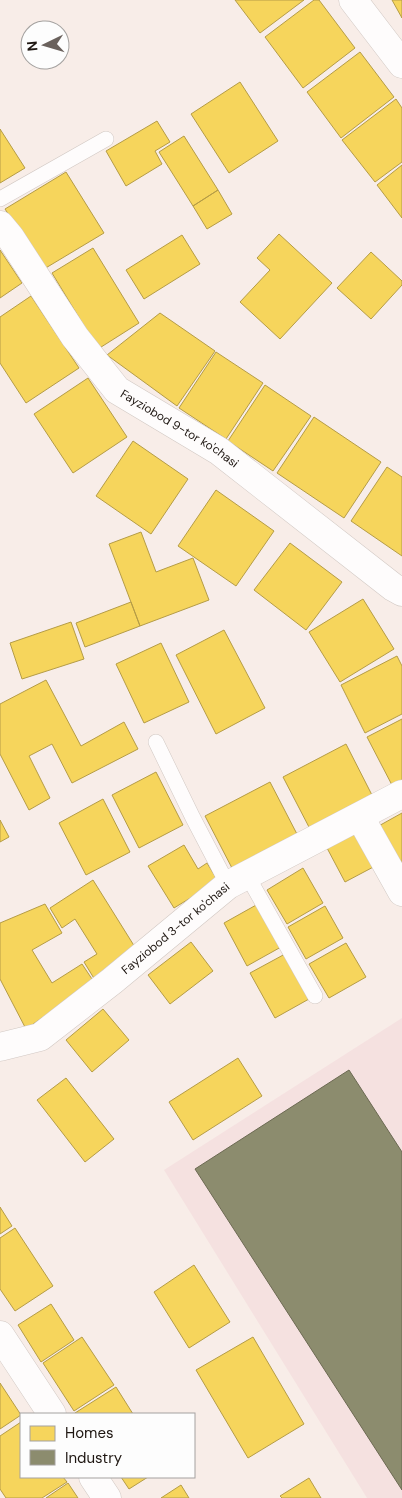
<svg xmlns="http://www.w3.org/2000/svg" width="402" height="1498" font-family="'DM Sans',sans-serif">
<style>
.industrial{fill:#f5e1e0}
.homes{fill:#f6d55c;stroke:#b59c46}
.industry{fill:#8c8c6e;stroke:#6b6952}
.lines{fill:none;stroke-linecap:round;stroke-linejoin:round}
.lane-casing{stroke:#d1c8c3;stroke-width:16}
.street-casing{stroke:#d1c8c3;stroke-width:29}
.secondary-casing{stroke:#d1c8c3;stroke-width:29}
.lane{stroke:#fefcfc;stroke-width:15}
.street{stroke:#fefcfc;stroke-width:28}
.secondary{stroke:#fefcfc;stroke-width:28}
.labels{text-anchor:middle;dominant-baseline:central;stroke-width:5;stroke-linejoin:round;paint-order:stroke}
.street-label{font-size:12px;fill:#1e1611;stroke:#fdfdfd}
</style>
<rect width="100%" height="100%" fill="#f8ede8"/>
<path class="industrial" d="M402,1018V1498H367L164,1170Z"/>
<path class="homes" d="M235,0H304L260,33Z
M314,0H319L355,48L303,88L265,37Z
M392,0H402V18Z
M360,52L394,97L341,138L307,92Z
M240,82L278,141L229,173L191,114Z
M396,99L402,108V162L375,182L342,140Z
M157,121L170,142L155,151L162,164L126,186L106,151Z
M0,129L25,168L0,183Z
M184,136L218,190L193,206L159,152Z
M402,165V218L377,185Z
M66,172L104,233L44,269L5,209Z
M218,190L232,214L207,229L193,206Z
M279,234L332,283L280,339L240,302L270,270L257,258Z
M182,235L200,264L144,299L126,270Z
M93,248L139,323L98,349L52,273Z
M0,250L22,283L0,298Z
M371,252L402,281V285L371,319L337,288Z
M31,296L79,368L26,403L0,363V317Z
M160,313L215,351L177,406L107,355Z
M216,352L263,383L226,439L179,408Z
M88,378L127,437L73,473L34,414Z
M265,385L311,416L273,471L228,441Z
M314,417L381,462L344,518L277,473Z
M133,441L188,479L151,534L96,496Z
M387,467L402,477V556L351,521Z
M216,490L274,531L236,586L178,546Z
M141,532L156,572L193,558L209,600L140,626L109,544Z
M290,543L342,582L306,630L254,590Z
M363,599L394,649L340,682L309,632Z
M131,602L140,626L85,647L76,623Z
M71,622L84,659L22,679L10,643Z
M224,630L265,708L216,734L176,655Z
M161,643L189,702L144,723L116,664Z
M397,656L402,666V714L365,733L341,685Z
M46,680L81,746L124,722L138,749L72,783L52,744L29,756L50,798L29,810L0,754V704Z
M402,719V782L393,787L367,737Z
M346,744L373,797L310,829L283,777Z
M156,772L183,825L139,848L112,795Z
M270,782L298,836L233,870L205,816Z
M103,799L130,852L86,875L59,823Z
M402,813V877L375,828Z
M0,820L9,837L0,842Z
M360,830L379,864L345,882L327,848Z
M184,845L198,869L207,863L218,881L174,908L148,866Z
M303,868L323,903L287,924L267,890Z
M93,880L138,952L95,980L84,962L97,954L75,919L62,928L50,908Z
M45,904L62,933L32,950L52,983L82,964L94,982L26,1029L0,979V923Z
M258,904L281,947L247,966L224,923Z
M325,906L343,938L306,959L288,927Z
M191,942L213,971L170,1004L148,975Z
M346,943L366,977L329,998L309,964Z
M285,954L309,999L275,1018L250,973Z
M103,1009L129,1040L92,1072L66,1040Z
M238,1058L262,1096L193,1140L169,1102Z
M66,1078L114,1139L85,1162L37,1100Z
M0,1207L12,1226L0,1234Z
M15,1228L53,1286L15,1311L0,1289V1238Z
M194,1265L230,1322L189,1348L154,1292Z
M51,1304L74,1340L41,1362L18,1325Z
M82,1337L114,1385L74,1411L43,1363Z
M253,1337L304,1424L248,1458L196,1370Z
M0,1383L21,1415L0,1429Z
M116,1387L133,1414H76L75,1413Z
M21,1422V1477H63L67,1482L42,1498H6L0,1489V1436Z
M121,1477H148L129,1489Z
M309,1478L321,1498H282L280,1496Z
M68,1483L78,1498H46Z
M181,1485L189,1498H161Z"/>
<path class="industry" d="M349,1070L402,1152V1490L195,1169Z"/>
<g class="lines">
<defs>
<path id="lane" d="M0,199L106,139
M156,742L193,818L228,885
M247,875L315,996"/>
<g id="street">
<path d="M353,0L402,64"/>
<path id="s1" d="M0,225L10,237L75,337L117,390L219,451L393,587L402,592"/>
<path d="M360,817L402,892"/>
<path d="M0,1335L52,1414"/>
<path d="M93,1477L107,1498"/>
</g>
<g id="secondary">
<path id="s2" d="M0,1047L40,1037L112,981L228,885L402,794"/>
</g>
</defs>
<use href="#lane" class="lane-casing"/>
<use href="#street" class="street-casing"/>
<use href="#secondary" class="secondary-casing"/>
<use href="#lane" class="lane"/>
<use href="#street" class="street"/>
<use href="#secondary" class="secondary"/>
</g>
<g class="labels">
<g class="street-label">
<text stroke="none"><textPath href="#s1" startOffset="276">Fayziobod 9-tor ko'chasi</textPath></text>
<text stroke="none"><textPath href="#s2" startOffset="215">Fayziobod 3-tor ko'chasi</textPath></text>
</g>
</g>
<rect x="20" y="1413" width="175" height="65" fill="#fdfdfd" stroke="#a4a19f"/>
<rect x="30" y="1426" width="25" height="15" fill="#f6d55c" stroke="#a4a19f"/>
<text x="65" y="1438" font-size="15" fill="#1e1611">Homes</text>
<rect x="30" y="1450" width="25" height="15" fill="#8c8c6e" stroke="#a4a19f"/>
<text x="65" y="1463" font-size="15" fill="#1e1611">Industry</text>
<g transform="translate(45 45) rotate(265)"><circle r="24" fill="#fdfdfd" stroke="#a4a19f"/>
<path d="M0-4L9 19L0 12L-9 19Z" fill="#6a615c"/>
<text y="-8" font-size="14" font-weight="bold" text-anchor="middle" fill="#1e1611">N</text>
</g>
</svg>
